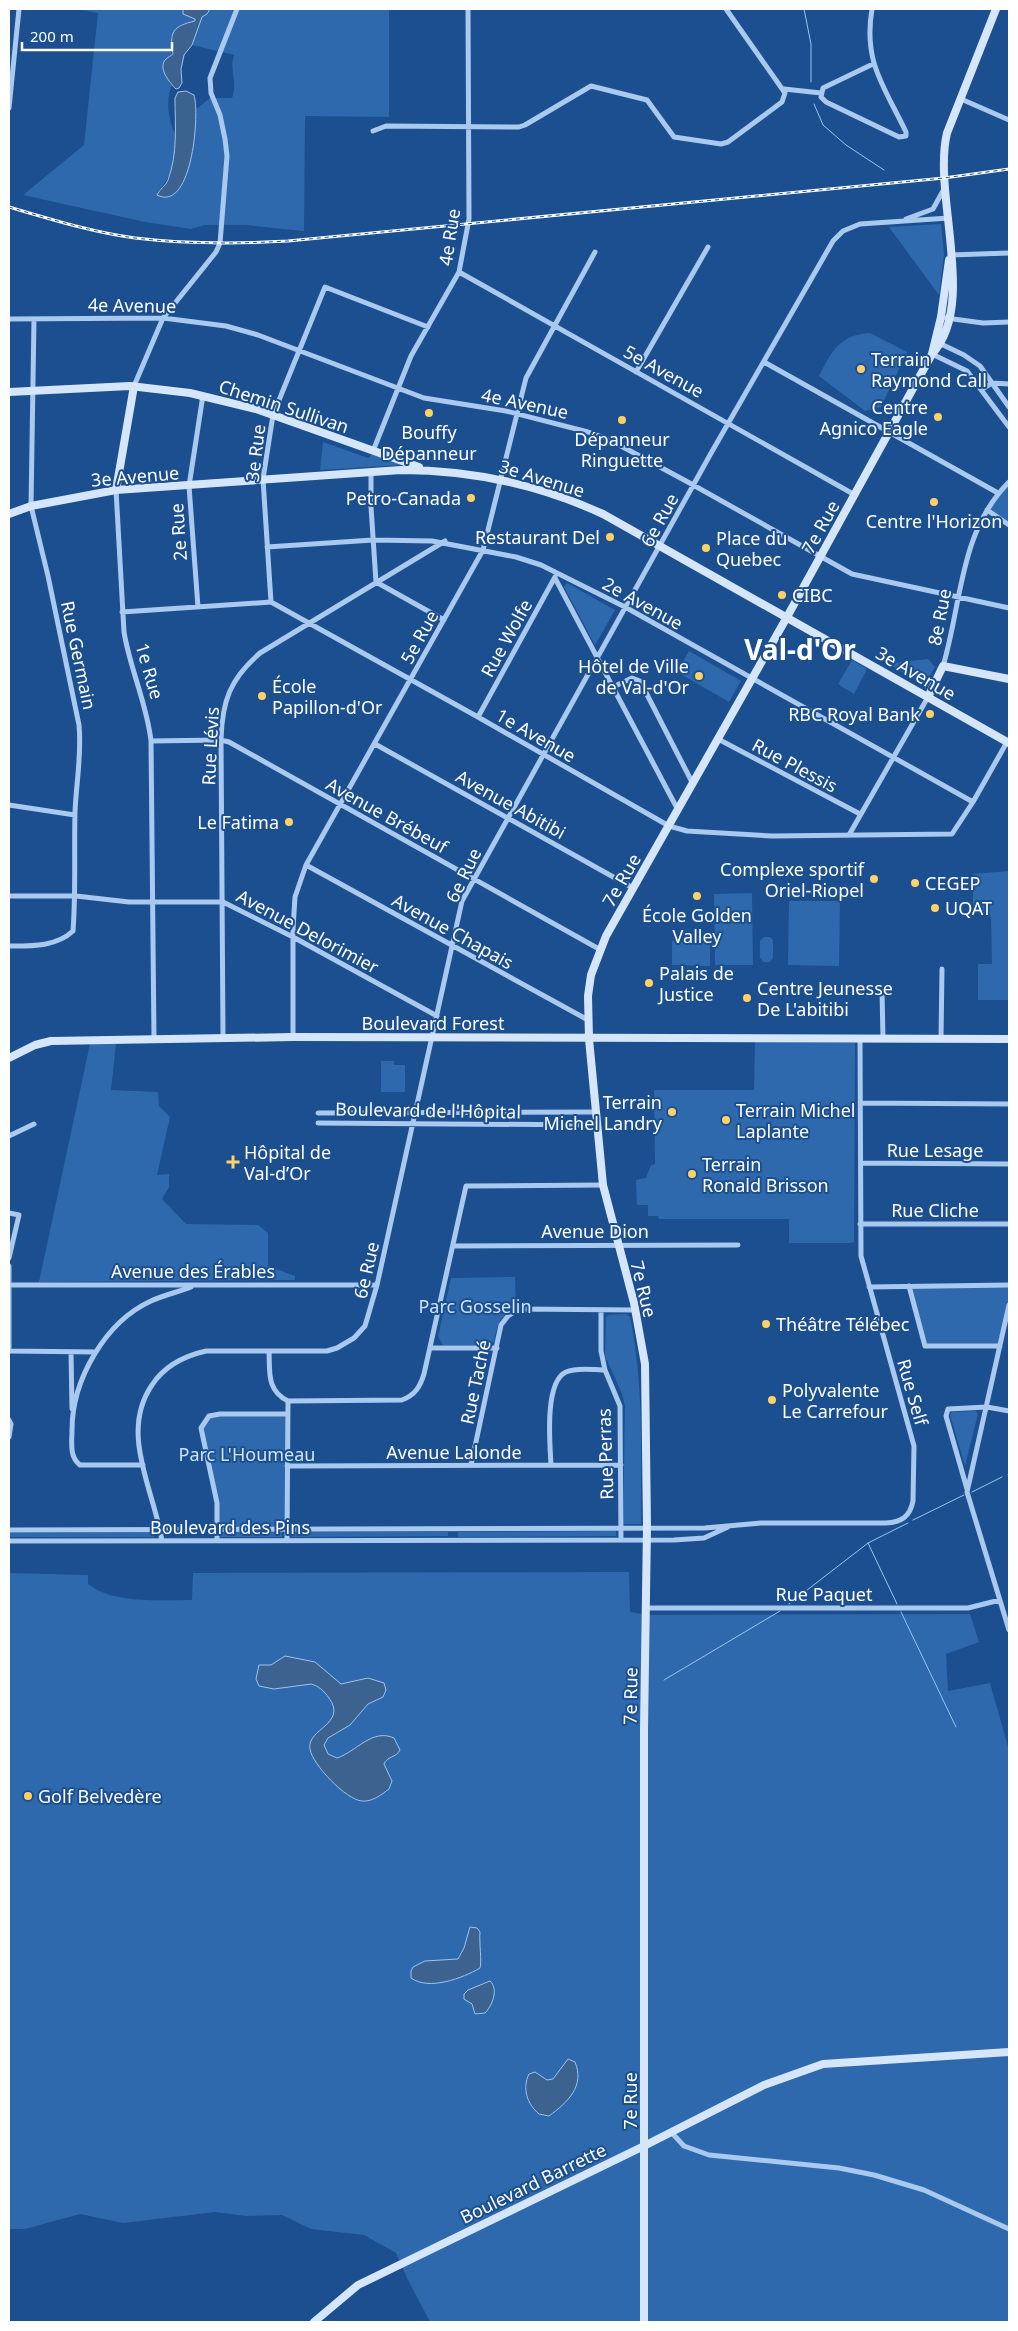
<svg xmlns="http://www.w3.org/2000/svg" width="1018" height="2331" font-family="'Noto Sans',sans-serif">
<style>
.green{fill:#2e69ad}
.water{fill:#3c6290;stroke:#9cc4f0}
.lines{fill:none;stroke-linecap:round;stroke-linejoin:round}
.stream{stroke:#9cc4f0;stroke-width:1}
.street{stroke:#a9c9ee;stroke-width:5}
.secondary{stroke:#d6e6fa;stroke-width:8}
.rail-casing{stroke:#fff;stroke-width:3}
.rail{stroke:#1b4f8f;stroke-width:1;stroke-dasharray:4;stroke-linecap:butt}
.poi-dot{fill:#ffd166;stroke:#1b4f8f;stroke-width:2}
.labels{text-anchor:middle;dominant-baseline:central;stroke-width:4;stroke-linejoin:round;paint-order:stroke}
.street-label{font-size:18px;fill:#fff;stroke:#1b4f8f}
.poi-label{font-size:18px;fill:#fff;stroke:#1b4f8f;text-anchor:start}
.park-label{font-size:18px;fill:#cfe3fa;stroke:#1b4f8f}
.town-label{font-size:28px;font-weight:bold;fill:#fff;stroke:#1b4f8f}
</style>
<rect width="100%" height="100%" fill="#1b4f8f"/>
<path class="green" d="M76,9H183V14L195,19V21L182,24L171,37V57L167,58L169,83L172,85C166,98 168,114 172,127C173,131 176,134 176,138C177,158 171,179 157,192L161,197L195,133V110L210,98H232C238,83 229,69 234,55L192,45L202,16L207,14L210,9H389V117L305,116L304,231L245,225H205L191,229L145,222L23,195L84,145L98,13Z
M941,224L944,254L939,295L889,227Z
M870,333L907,352L881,407L865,411L819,376C832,351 839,335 870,333Z
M323,442L368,458L374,453L401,465L320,470Z
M1009,482V525L987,510Z
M567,583L615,610L595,645L564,587Z
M689,651L741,681L729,702L677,672Z
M928,659L935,667L925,685L891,666L893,663Z
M852,660L867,669L854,694L838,684Z
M1009,871V1000H978V964H992L991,917L973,908V874Z
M752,893L753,965H715L714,894Z
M789,901H840L839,966L788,965Z
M764,937H770L773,940V958L770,962H764L760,958V941Z
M672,941H710V966L672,965Z
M755,1042L855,1043L854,1242L850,1243H789V1219H659L658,1216H648V1205H637L636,1180L646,1178L651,1165L655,1164L654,1090H754Z
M90,1044H116L111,1090L158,1092L159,1106L170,1117L157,1175L169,1174V1187L162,1199L186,1224L258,1225L268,1233V1266L295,1276V1280L39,1282Z
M381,1061H394V1065H405V1092H381Z
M515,1277L516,1307C499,1318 498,1322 494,1342L488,1345H443L438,1337L451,1278Z
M1009,1285V1305L1000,1346H925L909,1286Z
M626,1314L630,1317C644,1385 641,1454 641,1524H623L625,1406L622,1394L605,1356L606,1317L609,1315Z
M976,1411L978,1414L965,1466L950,1415L952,1412Z
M287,1414V1529L216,1530L217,1503L201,1428L209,1416Z
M616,1531V1536L458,1537V1532Z
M154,1532V1537H9V1533Z
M220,1532H282V1537H220Z
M292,1532H448V1536L292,1537Z
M629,1572L630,1612L651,1615L970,1614L979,1642L946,1654L948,1691L990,1683L1009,1750V2322H430L407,2278L396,2253L364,2235L311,2229L282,2215L246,2216L215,2212L123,2223L80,2214L25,2229H9V1573L88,1575V1584C112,1604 162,1600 192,1600L193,1573Z"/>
<path class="water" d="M183,9H210L207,14L202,17L192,45L184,55L181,69L182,83L179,88L176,89C170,83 157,68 166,59C168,57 171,56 173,54C169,32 173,26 195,21V19L183,14Z
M186,91L194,95C200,114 192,213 157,195C159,189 166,186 168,180C178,153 175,126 175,98L178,92Z
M285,1656L315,1662L341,1684L368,1678L384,1683L386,1690L383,1697L368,1704L350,1725L328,1738L324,1745L328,1754L337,1758C356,1752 372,1728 394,1738L400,1750C396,1758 387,1756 384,1764L392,1781L389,1789C381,1795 372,1802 362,1801C346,1800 312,1764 310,1749C306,1729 348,1724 329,1698C324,1691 319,1686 311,1684L274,1689L259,1686L256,1679L259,1665H271Z
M470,1927L477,1928L480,1932C479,1942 482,1962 480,1968C463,1978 429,1991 411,1978V1971L413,1967L425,1961L458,1959L464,1948Z
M490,1981C499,1989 492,2006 485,2013L475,2014L472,2004L464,1999V1994L468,1990Z
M568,2059L575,2062C585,2086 568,2102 549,2116L539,2114C527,2104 522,2088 529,2074L535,2072L547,2080L553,2079Z"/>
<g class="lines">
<path class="stream" d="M804,9L811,44V82
M814,104L823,125L846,145L884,170
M1008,1474L1009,1473
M972,1492L1002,1477
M913,1520L964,1495
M868,1543L897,1604
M789,1604L868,1543L908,1523
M901,1612L956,1727
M664,1680L780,1611"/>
<path class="street" d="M872,9C863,62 884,86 906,132V136L899,137L826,102L821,97L823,88L873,64
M784,89L821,93
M961,99L1009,120
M9,108L19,9
M373,131L386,126L519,127L525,125L591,86L647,100L674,137L721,144L728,142L782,102L785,93L726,9
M906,219L933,209L944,189
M950,255L1009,253
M459,272L855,495
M946,318L983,323L1009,322
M9,319L163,318L226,326L258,335L424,398L506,411L588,432L608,439L686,481L852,574L1009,608
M941,344L964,355L980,366L1009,407
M932,354L967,371L1009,427
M764,362L998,493
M636,372L708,247
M134,386L163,318L216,252L220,243L227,156L225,139L220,115L211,93L210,78L237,9
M982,389L992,383L1009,384
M373,451L411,356L459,272L469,219L468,9
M371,473V507L376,582L444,620
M116,490L124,632C130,669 147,704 151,741L154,1039
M987,510L1009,525
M267,547L373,540L432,541L516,557L541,565L625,607L973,802
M555,578L678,810
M271,602L263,479L273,415L325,287L428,327
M198,607L189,486L203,395
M122,612L271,602L478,717L669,826L687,831L772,836L952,834L973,802L1007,742
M943,666C962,603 959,532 1009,482
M613,687L632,678L640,681L693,784
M478,717L555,577
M718,739L860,814
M151,741L221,740L229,742L599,949
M375,744L633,888
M9,805L75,815
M849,835L928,697
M306,865L588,1020
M9,896H76L129,902H223L293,937L437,1016
M9,946C31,946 56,947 73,931C76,892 74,852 75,813C76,783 82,755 79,725L48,576L31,506L34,319
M882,990L883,1039
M293,1037V929L295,897L306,865L483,550L526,378L595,252
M223,1038L221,740C222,701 230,679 260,653L445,541
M941,1039L942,969
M861,1103L1009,1104
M318,1113L596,1112
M318,1123L597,1125
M9,1136L34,1124
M861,1163L1009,1164
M9,1213L19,1215L9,1258
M860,1224H1009
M453,1246L738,1245
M9,1266V1351
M9,1285H377
M909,1286L925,1346H1000
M869,1287L1009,1285
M1009,1305L967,1492L1009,1630
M601,1310V1351L605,1370L620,1406L621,1540
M430,1348H497
M9,1351L96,1352
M269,1351C270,1371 266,1390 288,1401L402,1400C415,1395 420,1387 424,1374L466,1186L603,1185
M71,1352L72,1409
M9,1420L11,1424L9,1437
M143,1465H80C69,1456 72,1443 72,1430C72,1380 105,1322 151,1301C164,1295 178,1292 191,1287
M471,1465L501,1325L508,1316L519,1309L635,1310
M551,1465C550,1445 544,1382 566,1372C577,1367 594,1370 605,1370
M287,1466L621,1465
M967,1489L946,1416L948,1409L987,1407L1009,1411
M9,1530L705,1528L761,1523H886C901,1522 910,1517 913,1501L914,1446L861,1256L860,1039
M9,1541L674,1540L704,1538L728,1527
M162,1541C154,1490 119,1433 152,1385C165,1365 184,1356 206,1351H327L337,1348L354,1338L365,1326L377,1285L462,901L710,455L833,241L843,231L860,224L949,218
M217,1541V1503L201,1428L209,1416L220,1414H287
M287,1541L288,1401
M647,1608H968L1000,1600
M671,2132L684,2146L709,2155L839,2168L874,2175L924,2190L1009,2229"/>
<path class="secondary" d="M932,354L941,317L949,260
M9,392L130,386L190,393L256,409L419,467
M116,490L134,386
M9,514L31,506L116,490L401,470C470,470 540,485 603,514L1009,743
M928,697L943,666L1009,679
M9,1058L35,1045L51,1041L293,1037L1009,1039
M314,2322L358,2285L644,2146L764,2085L823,2064L1009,2052
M644,2322V1729L647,1527L645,1364L634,1303L603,1185L589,1039L588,996L591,975L606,936L787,617L932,354C978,304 932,195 947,133L996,9"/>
<defs>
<path id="rail" d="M9,207C50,219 92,232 135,238C186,244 236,244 288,241L944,178L1009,169"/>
</defs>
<use href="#rail" class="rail-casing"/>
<use href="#rail" class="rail"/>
</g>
<g class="poi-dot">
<circle cx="861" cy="369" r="5"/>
<circle cx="429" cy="413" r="5"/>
<circle cx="938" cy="417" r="5"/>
<circle cx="622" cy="420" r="5"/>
<circle cx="471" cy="498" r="5"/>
<circle cx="934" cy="502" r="5"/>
<circle cx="610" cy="537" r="5"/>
<circle cx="706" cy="548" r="5"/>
<circle cx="782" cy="595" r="5"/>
<circle cx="699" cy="676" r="5"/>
<circle cx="262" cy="696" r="5"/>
<circle cx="930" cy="714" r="5"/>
<circle cx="289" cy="822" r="5"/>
<circle cx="874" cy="879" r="5"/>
<circle cx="915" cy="883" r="5"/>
<circle cx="697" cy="896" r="5"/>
<circle cx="935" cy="908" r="5"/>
<circle cx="649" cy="983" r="5"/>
<circle cx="747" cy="998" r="5"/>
<circle cx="672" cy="1112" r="5"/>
<circle cx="726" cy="1120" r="5"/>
<path d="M230.5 1154.5h5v5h5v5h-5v5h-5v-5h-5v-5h5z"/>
<circle cx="692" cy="1174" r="5"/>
<circle cx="766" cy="1324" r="5"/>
<circle cx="772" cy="1400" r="5"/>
<circle cx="28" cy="1796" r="5"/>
</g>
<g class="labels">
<g class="street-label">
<text transform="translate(449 237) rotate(-81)">4e Rue</text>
<text transform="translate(132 305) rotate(1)">4e Avenue</text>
<text transform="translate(664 371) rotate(29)">5e Avenue</text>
<text transform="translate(525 403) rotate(12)">4e Avenue</text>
<text transform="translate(284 406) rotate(18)">Chemin Sullivan</text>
<text transform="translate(255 453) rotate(-83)">3e Rue</text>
<text transform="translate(135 476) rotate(-5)">3e Avenue</text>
<text transform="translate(542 478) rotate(17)">3e Avenue</text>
<text transform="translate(659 520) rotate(-61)">6e Rue</text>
<text transform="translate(820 527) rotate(-61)">7e Rue</text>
<text transform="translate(178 532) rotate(-94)">2e Rue</text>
<text transform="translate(643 603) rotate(29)">2e Avenue</text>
<text transform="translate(939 617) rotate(-79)">8e Rue</text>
<text transform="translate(419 637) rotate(-61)">5e Rue</text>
<text transform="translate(506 638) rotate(-61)">Rue Wolfe</text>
<text transform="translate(79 655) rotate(78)">Rue Germain</text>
<text transform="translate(150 671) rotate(74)">1e Rue</text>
<text transform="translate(916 673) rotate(30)">3e Avenue</text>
<text transform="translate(536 735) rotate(30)">1e Avenue</text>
<text transform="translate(210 746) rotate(-87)">Rue Lévis</text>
<text transform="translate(795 765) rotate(28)">Rue Plessis</text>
<text transform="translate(511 804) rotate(29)">Avenue Abitibi</text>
<text transform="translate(387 815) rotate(29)">Avenue Brébeuf</text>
<text transform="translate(463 875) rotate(-64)">6e Rue</text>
<text transform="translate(621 880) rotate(-60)">7e Rue</text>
<text transform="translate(308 931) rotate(28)">Avenue Delorimier</text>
<text transform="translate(453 931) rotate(29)">Avenue Chapais</text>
<text x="433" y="1023">Boulevard Forest</text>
<text transform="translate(428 1110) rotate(1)">Boulevard de l'Hôpital</text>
<text x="935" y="1150">Rue Lesage</text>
<text x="935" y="1210">Rue Cliche</text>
<text x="595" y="1231">Avenue Dion</text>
<text transform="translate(366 1270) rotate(-77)">6e Rue</text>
<text x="193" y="1271">Avenue des Érables</text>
<text transform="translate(644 1289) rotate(76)">7e Rue</text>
<text transform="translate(475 1382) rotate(-78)">Rue Taché</text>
<text transform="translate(913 1392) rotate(74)">Rue Self</text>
<text x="454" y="1452">Avenue Lalonde</text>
<text transform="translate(605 1454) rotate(-92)">Rue Perras</text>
<text x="230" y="1527">Boulevard des Pins</text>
<text x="824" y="1594">Rue Paquet</text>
<text transform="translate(630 1696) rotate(-89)">7e Rue</text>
<text transform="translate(630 2101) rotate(-90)">7e Rue</text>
<text transform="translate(533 2183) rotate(-26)">Boulevard Barrette</text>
</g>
<g class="poi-label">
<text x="871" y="359">Terrain<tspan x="871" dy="21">Raymond Call</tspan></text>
<text x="928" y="407" text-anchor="end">Centre<tspan x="928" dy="21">Agnico Eagle</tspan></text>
<text x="429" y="432" text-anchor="middle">Bouffy<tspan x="429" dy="21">Dépanneur</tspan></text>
<text x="622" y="439" text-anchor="middle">Dépanneur<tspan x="622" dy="21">Ringuette</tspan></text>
<text x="461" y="498" text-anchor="end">Petro-Canada</text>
<text x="934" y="521" text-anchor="middle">Centre l'Horizon</text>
<text x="600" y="537" text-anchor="end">Restaurant Del</text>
<text x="716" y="538">Place du<tspan x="716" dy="21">Quebec</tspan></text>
<text x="792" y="595">CIBC</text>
<text x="689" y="666" text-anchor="end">Hôtel de Ville<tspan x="689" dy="21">de Val-d'Or</tspan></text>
<text x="272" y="686">École<tspan x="272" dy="21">Papillon-d'Or</tspan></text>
<text x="920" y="714" text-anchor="end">RBC Royal Bank</text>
<text x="279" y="822" text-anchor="end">Le Fatima</text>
<text x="864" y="869" text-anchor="end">Complexe sportif<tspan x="864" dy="21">Oriel-Riopel</tspan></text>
<text x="925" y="883">CEGEP</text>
<text x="945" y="908">UQAT</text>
<text x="697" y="915" text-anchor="middle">École Golden<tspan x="697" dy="21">Valley</tspan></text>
<text x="659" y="973">Palais de<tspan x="659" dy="21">Justice</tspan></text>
<text x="757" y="988">Centre Jeunesse<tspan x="757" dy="21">De L'abitibi</tspan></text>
<text x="662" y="1102" text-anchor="end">Terrain<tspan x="662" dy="21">Michel Landry</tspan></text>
<text x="736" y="1110">Terrain Michel<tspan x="736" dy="21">Laplante</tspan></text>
<text x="244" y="1152">Hôpital de<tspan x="244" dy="21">Val-d’Or</tspan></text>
<text x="702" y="1164">Terrain<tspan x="702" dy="21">Ronald Brisson</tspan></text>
<text x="776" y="1324">Théâtre Télébec</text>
<text x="782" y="1390">Polyvalente<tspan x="782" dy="21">Le Carrefour</tspan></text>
<text x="38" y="1796">Golf Belvedère</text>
</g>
<g class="park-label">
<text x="475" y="1306">Parc Gosselin</text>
<text x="247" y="1454">Parc L'Houmeau</text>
</g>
<g class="town-label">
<text x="800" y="649">Val-d'Or</text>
</g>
</g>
<rect width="1018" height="2331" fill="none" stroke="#ffffff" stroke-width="20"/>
<path d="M22 42v8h150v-8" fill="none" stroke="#ffffff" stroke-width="2.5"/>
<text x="30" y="42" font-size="15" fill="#ffffff" stroke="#1b4f8f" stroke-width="4" paint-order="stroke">200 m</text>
</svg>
